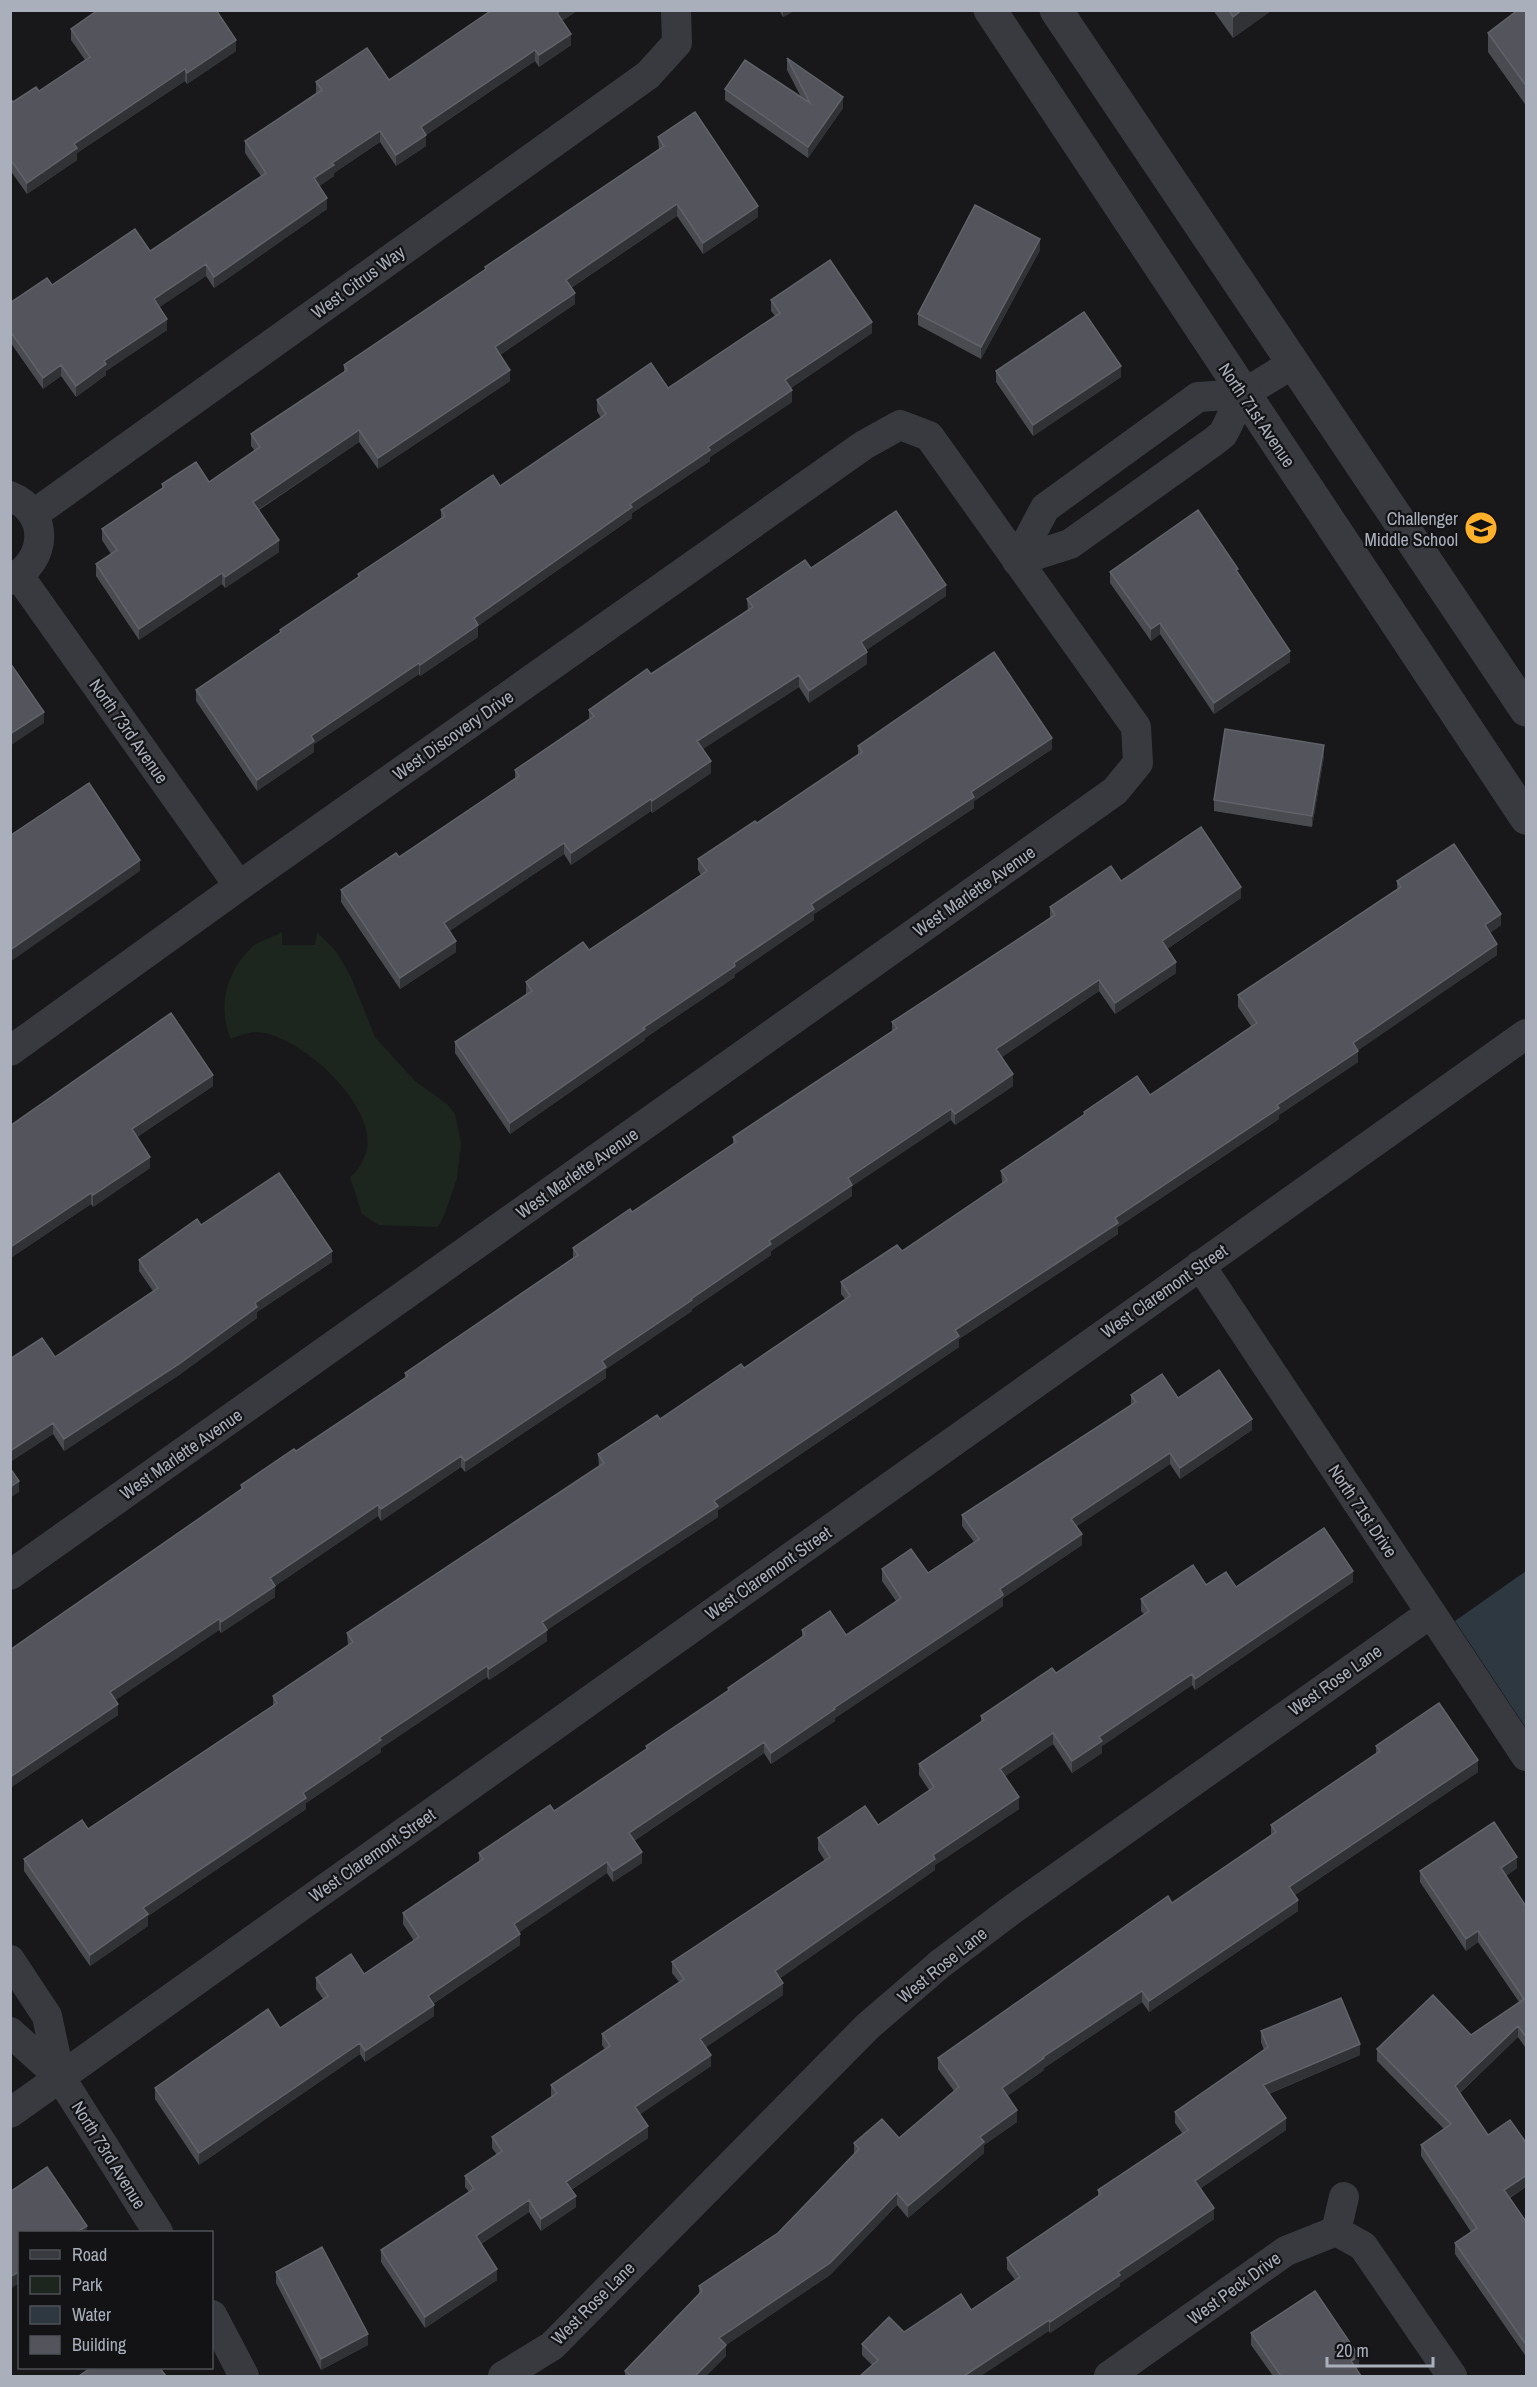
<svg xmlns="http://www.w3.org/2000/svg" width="1537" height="2387" font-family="'Archivo Narrow',sans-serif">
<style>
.green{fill:#1d261e}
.water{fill:#2d3840}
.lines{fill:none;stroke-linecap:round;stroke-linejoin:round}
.minor{stroke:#393a40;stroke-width:30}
.tertiary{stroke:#393a40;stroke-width:33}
.wall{fill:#494b50}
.shaded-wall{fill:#313236}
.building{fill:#54555c;stroke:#61636a;stroke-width:1.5}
.labels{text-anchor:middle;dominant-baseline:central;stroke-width:4.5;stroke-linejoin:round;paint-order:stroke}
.street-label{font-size:18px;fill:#a9afbb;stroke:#131315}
.poi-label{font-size:18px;fill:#a9afbb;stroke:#131315;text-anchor:end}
</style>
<rect width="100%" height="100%" fill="#18181a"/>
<path class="green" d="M282,932V945H315L317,932L335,950L350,975L375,1037L415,1081L447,1104L455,1114L461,1143L457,1178L444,1216L438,1227L379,1225L362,1214L350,1177C357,1172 360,1166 364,1158C387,1112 297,1030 254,1032C246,1033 238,1036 231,1039C216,1006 228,966 256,944C261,941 275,936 282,932Z"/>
<path class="water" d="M1526,1571V1728L1455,1621Z"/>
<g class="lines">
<path class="minor" d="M10,496C51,513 47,561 10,580
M34,514L648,75L677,43L676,10
M1017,561L1045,508L1198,397L1243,394L1294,363
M1017,561L1070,544L1213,442L1223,434L1243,394
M19,576L239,886
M10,1051L239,886L864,445L900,425L929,436L1136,727L1138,763L1115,791L10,1575
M1200,1265L1526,1756
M10,1960L47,2016L60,2077
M10,2032L60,2077L158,2232
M10,2113L1526,1034
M1336,2231L1363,2246L1452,2376
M1336,2231L1344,2197
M212,2315L244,2376
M503,2376L552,2346L868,2026L940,1964L1013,1909L1431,1613
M1109,2376L1286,2251L1336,2231"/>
<path class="tertiary" d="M990,10L1526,818
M1056,10L1526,710"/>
</g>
<path class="wall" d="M98,10H221L218,13L236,51L187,84L185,81L77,153V160L27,194L10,170V99L13,102L39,91L85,60L71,40V29Z
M575,10V12L562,21L571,45L539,67L535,61L426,135V146L396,166L380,142L334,173V176L319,186L327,209L214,288L206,276L159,307L167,330L106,371V375L76,397L61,376L43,389L10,342V303L52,285L150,251L261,176L245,153V141L316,93V82L389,80Z
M779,10H796L783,17Z
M1213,10H1272L1233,38Z
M1527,10V107L1488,52V33Z
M787,58L843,108L808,158L725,100V89L801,97L787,70Z
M658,137L758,217L703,254L677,216L571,288L575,304L500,355L510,381L378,469L359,442L259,510L279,552L225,588L222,584L139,640L96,576V564L111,554L102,540V529L162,488V484L209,482L255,451L251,446V434L344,372V365L485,270V267L659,149Z
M1040,250L981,359L918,325V314Z
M771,300L872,333L791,388L792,402L710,457V461L632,513V518L478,626V637L420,676L419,674L314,744V752L257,791L196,701V690L280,633V630L358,577V574L441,518V510L500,486L601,418L597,411V400L668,388L775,316L771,311Z
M996,371L1121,377L1033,436L996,382Z
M811,568L946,596L866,650L867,664L809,703L799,687L702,749L711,773L652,813L651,811L571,865L564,854L449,931L456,952L400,989L341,902V890L399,857L515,779V770L589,719V710L651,674L748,611L747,599Z
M1110,572L1238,574L1290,662L1214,714L1160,634L1151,641L1110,583Z
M858,746L1052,749L974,801V808L814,914V920L735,974V977L645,1038V1040L510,1134L455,1053V1042L526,994V982L589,950L701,875L698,870V859L757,823L858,755Z
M1324,756L1312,827L1214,811V800Z
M1121,881L1241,898L1167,949L1176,973L1115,1014L1099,991L1002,1057L1013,1086L955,1125L951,1120L852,1186V1196L771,1251V1255L692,1309V1311L606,1369V1378L465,1472L461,1467L381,1521L378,1516L275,1586V1597L221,1633L219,1630L115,1700L118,1715L10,1788L241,1490V1485L296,1451L405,1378V1373L573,1258V1248L632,1212L733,1144V1137L892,1031V1022L1050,918V907Z
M1397,881L1501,925L1490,933L1497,955L1358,1050V1062L1279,1115V1119L1118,1227V1234L959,1339V1347L718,1510V1517L547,1630V1641L489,1680L487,1677L381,1748V1752L306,1803V1809L148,1916V1926L90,1966L24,1871V1859L88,1829L273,1706V1696L348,1645L347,1633L599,1467L598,1454L660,1419L744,1368L845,1299L841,1294V1282L902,1251L1002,1183L1001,1171L1084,1115V1112L1150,1095L1251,1026L1238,1007V995L1397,889Z
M213,1086L137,1137L150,1168L93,1207L91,1204L12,1257L10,1255V1126Z
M201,1225L332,1262L257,1312V1318L179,1375L64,1451L53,1434L10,1462L55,1357L153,1291L139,1271V1260Z
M1131,1395L1178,1398L1252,1430L1180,1479L1170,1464L1077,1526L1082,1545L1003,1598V1606L835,1718V1721L771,1764L764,1753L634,1841L642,1863L613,1882L607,1873L519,1932L520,1945L433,2004L434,2016L365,2062L360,2054L199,2165L155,2099V2088L280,2028L323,1999L316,1989V1978L364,1974L414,1941L403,1924V1913L479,1862V1853L554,1811L646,1749V1746L728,1691V1688L802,1638V1630L846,1635L896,1601L882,1581V1569L928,1573L974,1542L962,1526V1515L1131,1405Z
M1353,1582L1195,1690L1192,1685L1102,1746V1753L1072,1773L1053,1744L1005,1776L1019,1809L935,1865V1870L780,1978L783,1995L706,2047L711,2066L640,2114L648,2138L571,2190L576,2207L541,2231L529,2212L481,2244L497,2280L425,2328L381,2262V2250L469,2192L465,2187V2176L497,2155L492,2148V2137L551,2097V2085L605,2049L602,2045V2034L679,1982L672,1973V1962L825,1861L818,1850V1838L878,1825L929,1790L919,1775V1764L981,1721V1716L1056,1673L1144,1614L1141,1611V1599L1206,1585L1236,1587Z
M1376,1746L1478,1772L1295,1895L1298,1911L1149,2012L1142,2002L1044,2068V2070L1007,2096L1017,2122L984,2145V2153L908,2218L897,2205L830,2275L726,2345V2356L706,2376H625V2371L699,2294V2286L778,2233L854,2155V2143L899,2138L954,2091L938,2069V2058L1271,1836V1825L1376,1754Z
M1517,1868L1506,1876L1527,1908V2050L1518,2037L1460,2093L1488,2135L1527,2144V2186L1510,2198L1527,2223V2358L1455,2254V2243L1471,2232L1421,2156V2145L1444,2129L1377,2061V2049L1471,2035L1519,2002L1478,1942L1466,1951L1420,1882V1871Z
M1261,2031L1360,2055L1269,2094L1286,2130L1201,2188L1214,2219L1120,2283V2286L1050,2333L1049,2331L872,2365L862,2355V2344L904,2332L971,2310L1015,2280L1007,2269V2258L1098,2196V2190L1182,2133L1175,2123V2112L1264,2050L1261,2042Z
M276,2272L368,2345L321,2370L276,2283Z
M1251,2333L1359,2367L1356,2369L1361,2376H1273L1251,2345Z"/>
<path class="shaded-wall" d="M561,10H575V12L557,24V13Z
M783,10H796L783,17Z
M1242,10H1272L1233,38V17Z
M571,34V45L539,67V55Z
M236,40V51L187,84V73Z
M535,50V61L421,138V127Z
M185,69V81L77,153V160L27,194V183L74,144Z
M843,97V108L808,158V147Z
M380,131V142L334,173V176L314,190V178L332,163Z
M426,135V146L396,166V155Z
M327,198V209L214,288V277Z
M677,204V216L566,291V280Z
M758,206V217L703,254V243Z
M1040,239V250L981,359V347Z
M206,264V276L154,311V299Z
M575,293V304L495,358V347Z
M167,319V330L106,371V375L76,397V386L104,361Z
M872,322V333L785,392V380Z
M61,365V376L43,389V378Z
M1121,366V377L1033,436V425Z
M510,370V381L378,469V458Z
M792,390V402L710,457V461L632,513V518L478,626V637L420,676V665L474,618L708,447Z
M359,430V442L253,513V502Z
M279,540V552L225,588V577Z
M222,573V584L139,640V629Z
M946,585V596L861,654V642Z
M1160,623V634L1151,641V629Z
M1290,651V662L1214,714V703Z
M867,652V664L809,703V691Z
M419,663V674L314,744V752L257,791V780L311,736Z
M799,675V687L697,753V741Z
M44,712V723L10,746V734Z
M1052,738V749L974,801V808L814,914V920L735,974V977L645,1038V1040L510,1134V1123L734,963L811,904L971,792Z
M1324,745V756L1312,827V816Z
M711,761V773L652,813V801Z
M651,799V811L571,865V853Z
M564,843V854L444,935V923Z
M140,860V871L10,962V950Z
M1241,887V898L1162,952V941Z
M1501,914V925L1485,937V925Z
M456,941V952L400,989V978Z
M1497,944V955L1353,1054V1043Z
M1176,962V973L1115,1014V1003Z
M1099,980V991L996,1061V1049Z
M1358,1051V1062L1279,1115V1119L1118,1227V1234L959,1339V1347L718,1510V1517L542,1633V1622L1115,1218L1277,1105Z
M1013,1074V1086L955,1125V1114Z
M213,1075V1086L132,1140V1129Z
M951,1109V1120L852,1186V1196L771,1251V1255L692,1309V1311L606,1369V1378L465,1472V1461L602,1361L691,1299L769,1241L848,1178Z
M150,1157V1168L93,1207V1195Z
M91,1193V1204L12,1257V1246Z
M332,1251V1262L257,1312V1318L179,1375L64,1451V1439L255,1303Z
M1252,1419V1430L1180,1479V1468Z
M53,1423V1434L10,1462V1451Z
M1170,1453V1464L1071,1530V1519Z
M461,1456V1467L381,1521V1509Z
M19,1481V1492L10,1498V1487Z
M378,1505V1516L275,1586V1597L221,1633V1622L270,1578Z
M1082,1534V1545L1003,1598V1606L835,1718V1721L771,1764V1753L1000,1589Z
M1353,1571V1582L1195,1690V1679Z
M219,1619V1630L110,1704V1692Z
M547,1630V1641L489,1680V1669Z
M487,1666V1677L381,1748V1752L306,1803V1809L148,1916V1926L90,1966V1955L143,1908L379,1738Z
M1192,1674V1685L1102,1746V1753L1072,1773V1761L1099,1737Z
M118,1704V1715L10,1788V1777Z
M1053,1733V1744L1000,1780V1769Z
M764,1742V1753L629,1844V1833Z
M1478,1760V1772L1289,1899V1887Z
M1019,1797V1809L935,1865V1870L775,1982V1971L933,1855Z
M642,1852V1863L613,1882V1871Z
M1517,1857V1868L1501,1880V1868Z
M607,1862V1873L514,1936V1924Z
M1298,1900V1911L1149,2012V2001Z
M1478,1931V1942L1466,1951V1939Z
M520,1934V1945L428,2007V1996Z
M783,1983V1995L700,2051V2039Z
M1142,1991V2002L1044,2068V2070L1002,2100V2088L1043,2057Z
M434,2005V2016L365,2062V2051Z
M1518,2026V2037L1455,2097V2086Z
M360,2043V2054L199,2165V2153Z
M1360,2044V2055L1263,2096V2085Z
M711,2055V2066L635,2118V2107Z
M1017,2110V2122L984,2145V2153L908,2218V2206L980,2137Z
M1286,2118V2130L1195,2192V2181Z
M648,2126V2138L566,2193V2182Z
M1527,2175V2186L1504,2201V2190Z
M897,2193V2205L830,2275L726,2345V2356L706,2376H696L719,2338Z
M576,2196V2207L541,2231V2219Z
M529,2200V2212L476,2247V2236Z
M1214,2208V2219L1120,2283V2286L1050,2333V2322L1118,2272Z
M87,2226V2232H77Z
M497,2269V2280L425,2328V2317Z
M20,2271V2283L10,2289V2277Z
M1049,2320V2331L981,2376H964Z
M368,2334V2345L321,2370V2359Z
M1359,2356V2367L1351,2372V2361Z"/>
<path class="building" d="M98,10H216L236,40L187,73L185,69L74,144L77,148L27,183L10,159V99L13,102L36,87L39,91L90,57L71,29Z
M492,10H561L557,13L571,34L539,55L535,50L421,127L426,135L396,155L380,131L332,163L334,165L314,178L327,198L214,277L206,264L154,299L167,319L104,361L106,364L76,386L61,365L43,378L10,331V303L47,278L52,285L135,229L150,251L266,173L245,141L322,90L316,82L367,48L389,80Z
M1229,10H1242L1233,17Z
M1518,10H1527V87L1488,33Z
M787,58L843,97L808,147L725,89L745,60L810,103Z
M695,112L758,206L703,243L677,204L566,280L575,293L495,347L510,370L378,458L359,430L253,502L279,540L225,577L222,573L139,629L96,564L117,550L102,529L164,487L162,484L196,462L209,482L260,447L251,434L347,370L344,365L486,269L485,267L664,146L658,137Z
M975,205L1040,239L981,347L918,314Z
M830,260L872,322L785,380L792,390L708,447L710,450L630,504L632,507L474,618L478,625L420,665L419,663L311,736L314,741L257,780L196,690L281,632L280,630L360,576L358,574L445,516L441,510L493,475L500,486L606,414L597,400L651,363L668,388L780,313L771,300Z
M1084,312L1121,366L1033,425L996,371Z
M1198,510L1238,569L1236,570L1290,651L1214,703L1160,623L1151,629L1110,572Z
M896,511L946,585L861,642L867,652L809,691L799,675L697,741L711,761L652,801L651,799L571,853L564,843L444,923L456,941L400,978L341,890L396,853L399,857L519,776L515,770L594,716L589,710L647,669L651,674L753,607L747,599L805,560L811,568Z
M994,652L1052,738L971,792L974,797L811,904L814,909L734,963L735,966L643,1028L645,1029L510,1123L455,1042L532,991L526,982L583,942L589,950L707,871L698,859L755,821L757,823L862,752L858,746Z
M10,663L44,712L10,734Z
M1225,729L1324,745L1312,816L1214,800Z
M89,783L140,860L10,950V835H11Z
M1201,827L1241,887L1162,941L1176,962L1115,1003L1099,980L996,1049L1013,1074L955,1114L951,1109L848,1178L852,1185L769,1241L771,1244L691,1299L692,1300L602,1361L606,1367L465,1461L461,1456L381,1509L378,1505L270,1578L275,1586L221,1622L219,1619L110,1692L118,1704L10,1777V1650L243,1488L241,1485L294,1449L296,1451L408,1376L405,1373L578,1255L573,1248L630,1209L632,1212L736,1142L733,1137L897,1028L892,1022L1055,915L1050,907L1111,866L1121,881Z
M1454,844L1501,914L1485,925L1497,944L1353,1043L1358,1051L1277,1105L1279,1108L1115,1218L1118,1223L955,1330L959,1336L714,1501L718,1506L542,1622L547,1630L489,1669L487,1666L379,1738L381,1740L303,1793L306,1798L143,1908L148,1914L90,1955L24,1859L82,1820L88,1829L277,1703L273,1696L353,1642L347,1633L604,1463L598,1454L657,1415L660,1419L741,1364L744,1368L850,1296L841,1282L897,1245L902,1251L1007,1180L1001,1171L1085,1114L1084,1112L1137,1076L1150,1095L1257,1023L1238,995L1401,887L1397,881Z
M171,1013L213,1075L132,1129L150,1157L93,1195L91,1193L12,1246L10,1244V1126Z
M279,1173L332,1251L255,1303L257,1307L179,1364L64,1439L53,1423L10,1451V1359L42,1338L55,1357L158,1288L139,1260L197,1219L201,1225Z
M1219,1370L1252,1419L1180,1468L1170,1453L1071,1519L1082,1534L1000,1589L1003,1595L834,1708L835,1709L771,1753L764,1742L629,1833L642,1852L613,1871L607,1862L514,1924L520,1934L428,1996L434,2005L365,2051L360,2043L199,2153L155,2088L268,2009L280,2028L328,1996L316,1978L351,1954L364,1974L419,1937L403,1913L483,1859L479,1853L550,1805L554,1811L648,1748L646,1746L729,1690L728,1688L805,1635L802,1630L830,1611L846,1635L901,1598L882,1569L911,1549L928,1573L979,1539L962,1515L1136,1402L1131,1395L1162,1374L1178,1398Z
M10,1468L19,1481L10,1487Z
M1324,1528L1353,1571L1195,1679L1192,1674L1099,1737L1102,1741L1072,1761L1053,1733L1000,1769L1019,1797L933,1855L935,1859L775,1971L783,1983L700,2039L711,2055L635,2107L648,2126L566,2182L576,2196L541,2219L529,2200L476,2236L497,2269L425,2317L381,2250L474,2189L465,2176L502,2151L492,2137L557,2093L551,2085L610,2046L602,2034L684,1979L672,1962L830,1857L818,1838L865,1806L878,1825L934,1787L919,1764L984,1720L981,1716L1052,1668L1056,1673L1149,1611L1141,1599L1193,1565L1206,1585L1226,1572L1236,1587Z
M1439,1703L1478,1760L1289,1887L1298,1900L1149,2001L1142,1991L1043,2057L1044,2058L1002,2088L1017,2110L980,2137L984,2142L908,2206L897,2193L830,2263L719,2338L726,2345L696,2375L697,2376H631L625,2371L702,2291L699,2286L778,2233L859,2149L854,2143L882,2119L899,2138L959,2087L938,2058L1168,1896L1172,1903L1276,1832L1271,1825L1380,1751L1376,1746Z
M1494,1822L1517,1857L1501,1868L1527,1908V2038L1518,2026L1455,2086L1488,2135L1510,2120L1527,2144V2175L1504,2190L1527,2223V2346L1455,2243L1477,2228L1421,2145L1451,2124L1377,2049L1433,1995L1471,2035L1524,1999L1478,1931L1466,1939L1420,1871Z
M1341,1998L1360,2044L1263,2085L1286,2118L1195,2181L1214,2208L1118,2272L1120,2275L1050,2322L1049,2320L964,2376H860L878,2360L862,2344L889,2317L904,2332L961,2294L971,2310L1020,2277L1007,2258L1101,2194L1098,2190L1188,2130L1175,2112L1268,2047L1261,2031Z
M47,2167L87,2226L77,2232H20V2271L10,2277V2192Z
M322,2247L368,2334L321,2359L276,2272Z
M1315,2291L1359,2356L1351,2361L1361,2376H1281L1251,2333Z
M92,2367H159L166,2376H79Z"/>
<defs>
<symbol id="school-disc" viewBox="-11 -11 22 22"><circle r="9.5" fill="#ffb02b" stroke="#131315"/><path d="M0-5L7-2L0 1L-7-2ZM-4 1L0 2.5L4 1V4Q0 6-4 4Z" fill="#111"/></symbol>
</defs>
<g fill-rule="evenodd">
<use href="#school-disc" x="1462" y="509" width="38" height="38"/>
</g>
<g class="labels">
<g class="street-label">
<text transform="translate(358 282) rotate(-36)">West Citrus Way</text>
<text transform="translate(1257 415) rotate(56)">North 71st Avenue</text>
<text transform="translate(129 731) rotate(55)">North 73rd Avenue</text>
<text transform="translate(453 735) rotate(-35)">West Discovery Drive</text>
<text transform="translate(974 891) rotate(-35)">West Marlette Avenue</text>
<text transform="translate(577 1173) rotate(-35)">West Marlette Avenue</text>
<text transform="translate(1164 1291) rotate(-35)">West Claremont Street</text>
<text transform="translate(181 1454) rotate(-35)">West Marlette Avenue</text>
<text transform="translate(1363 1511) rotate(56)">North 71st Drive</text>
<text transform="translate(768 1573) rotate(-35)">West Claremont Street</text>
<text transform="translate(1335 1680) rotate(-35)">West Rose Lane</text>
<text transform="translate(372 1855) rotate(-35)">West Claremont Street</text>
<text transform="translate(942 1965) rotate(-39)">West Rose Lane</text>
<text transform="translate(109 2155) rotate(58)">North 73rd Avenue</text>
<text transform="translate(1234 2288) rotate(-36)">West Peck Drive</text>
<text transform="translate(593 2303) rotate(-45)">West Rose Lane</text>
</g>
<g class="poi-label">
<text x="1458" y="518">Challenger<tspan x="1458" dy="21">Middle School</tspan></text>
</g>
</g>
<rect width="1537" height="2387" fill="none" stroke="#a9afbb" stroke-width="24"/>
<rect x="18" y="2231" width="195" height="138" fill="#131315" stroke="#4f5157" stroke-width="1.5"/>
<rect x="30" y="2250" width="30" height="9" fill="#393a40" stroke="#4f5157" stroke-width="1.5"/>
<text x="72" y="2261" font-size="18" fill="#a9afbb">Road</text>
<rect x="30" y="2276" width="30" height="18" fill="#1d261e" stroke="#4f5157" stroke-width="1.5"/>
<text x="72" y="2291" font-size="18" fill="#a9afbb">Park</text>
<rect x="30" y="2306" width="30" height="18" fill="#2d3840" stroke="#4f5157" stroke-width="1.5"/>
<text x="72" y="2321" font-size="18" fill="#a9afbb">Water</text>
<rect x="30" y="2336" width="30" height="18" fill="#54555c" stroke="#4f5157" stroke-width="1.5"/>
<text x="72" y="2351" font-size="18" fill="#a9afbb">Building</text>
<path d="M1327 2357v9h106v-9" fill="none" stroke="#a9afbb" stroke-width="3"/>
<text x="1336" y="2357" font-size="18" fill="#a9afbb" stroke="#131315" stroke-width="4.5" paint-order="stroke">20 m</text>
</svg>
